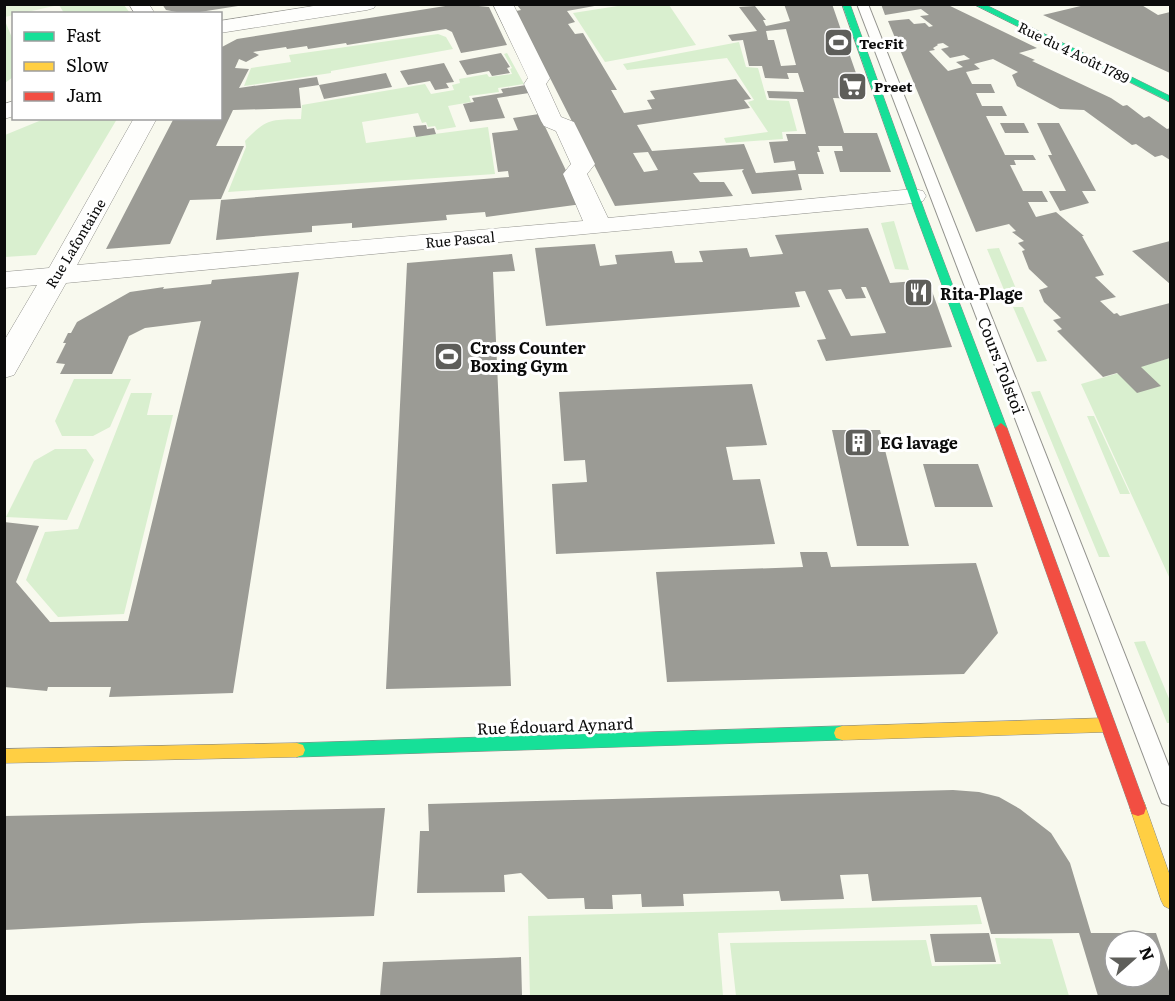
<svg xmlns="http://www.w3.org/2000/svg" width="1175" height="1001" font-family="Literata,serif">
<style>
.green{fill:#d9efcf}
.pitch{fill:#e5f3d9}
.building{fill:#9b9b95;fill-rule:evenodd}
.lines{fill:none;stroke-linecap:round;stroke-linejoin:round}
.lane-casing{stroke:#92928d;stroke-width:2}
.street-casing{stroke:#92928d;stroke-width:1}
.fast-casing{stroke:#888984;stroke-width:1}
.slow-casing{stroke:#888984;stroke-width:1}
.jam-casing{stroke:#888984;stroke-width:1}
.lane{fill:#fefefc;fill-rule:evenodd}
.street{fill:#fefefc;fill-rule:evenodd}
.fast{fill:#16e098;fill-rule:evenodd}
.slow{fill:#ffcf43;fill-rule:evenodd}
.jam{fill:#f24e42;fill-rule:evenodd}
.labels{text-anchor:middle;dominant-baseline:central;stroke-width:6;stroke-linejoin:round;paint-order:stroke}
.far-poi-label{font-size:14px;font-weight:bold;fill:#0b0b0b;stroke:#fff;text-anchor:start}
.far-street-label{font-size:14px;fill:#0b0b0b;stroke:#fff}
.poi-label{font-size:16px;font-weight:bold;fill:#0b0b0b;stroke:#fff;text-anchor:start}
.street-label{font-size:16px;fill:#0b0b0b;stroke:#fff}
</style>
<rect width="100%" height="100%" fill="#f8f9ee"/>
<path class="green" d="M64,4L124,5L130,13H64L59,5Z
M624,5H669L696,45L605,62L573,13Z
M5,21L13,40V77L5,83Z
M438,34L446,37L453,49L331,71V73L244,86L251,68L291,62L289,55Z
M739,42L746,67L758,68L767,100L789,101L797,131L782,132L783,139L726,143L724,138L768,132L748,102L754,100L727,58L627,70L623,64Z
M507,53L524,84L498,88L499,92L469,96L471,102L448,106L456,127L437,130L435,126L428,127L426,122L422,123L418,113L362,122L366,143L488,127L495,174L228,192L246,147L245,141C267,118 270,120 301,119L302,105L425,84L431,94L454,90L452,85L460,83L459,79L487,74L489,77L512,74L510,69L512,68L504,54Z
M44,119H117L36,255L5,257V135Z
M894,221L909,270L895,269L881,223Z
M999,248L1019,296L1007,297L987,249Z
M1013,307H1023L1047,361L1037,362Z
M1170,358V579L1081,384Z
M74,379H131L110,427L93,436H62L55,421Z
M1039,391H1040L1110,557H1099L1031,392Z
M131,393H152L147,415H173L124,614L58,617L26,580L45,532L78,529Z
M1087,416H1094L1130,494H1120Z
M55,449H86L94,460L67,520L6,517L34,461Z
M1145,641L1170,701V723H1167L1134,642Z
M977,905L982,924L718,933L723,996H530L528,916Z
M995,938L1052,939L1069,996H736L730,943L926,940L932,966L1001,964Z"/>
<path class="pitch" d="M53,5L54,6L5,17V5Z"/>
<path class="building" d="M162,4H238V6L187,14L166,10Z
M458,4L489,7L507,45L461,53L452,32L446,29L347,45L346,43L308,49L307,46L287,49L286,47L253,52L259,55L246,62L239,59L235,68L249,69L239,88L317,77L319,85L299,88L301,108L233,110L216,146H244L221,199L190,200L170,244L106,249L174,118H220V48L237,39Z
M784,4H832L865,99L833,98L844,133H877L891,172H840L834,151H843L842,146H818L820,152H817L824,174H798L802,190L752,194L742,171L744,169L693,173L700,182H724L733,196L615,206L516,11L521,10L517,5H600L567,11L575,22L568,24L575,34L583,33L617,90H611L624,113L652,109L647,100L655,99L650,91L736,79L751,99L744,100L750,108L637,125L652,151L744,144L756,173L796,170L794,161L774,163L769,142L788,141L786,134H806L797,99L769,98L767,91L804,92L798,73H787L789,79L765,78L762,66H749L743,40L732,41L728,35L757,31L739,7L755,6L766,20H763L766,26L790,21ZM786,29L796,65L781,66L774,40H768L766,31ZM648,152L658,170L644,172L633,153Z
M881,4H946L1037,48L1019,53L1035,60L1032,61L1111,98L1123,106L1127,105L1144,118L1149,116L1167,129L1170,128V160L1162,155L1155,157L1136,144L1132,145L1084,110L1060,109L1017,86L1012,75L1018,72L993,59L974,64L980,69L966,72L972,84H991L995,93H976L982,106H1002L1007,116H986L1005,155H1033L1036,160H1014L1016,165H1010L1023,191H1042L1048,202H1028L1036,217L1056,212L1084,236H1082L1104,275L1095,277L1116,297L1100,301L1114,314L1117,313L1120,316L1170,303V358L1141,367L1161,386L1137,393L1117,373L1103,377L1057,331L1062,329L1053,320L1061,318L1044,302L1039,290L1048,287L1029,269L1022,251L1025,250L1018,243L1024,241L1012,232L1016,231L1009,224L976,232L888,21L909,19L914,24L925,23L929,27L933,26L920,16L929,15L921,9L885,15ZM943,43L949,47L941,49L950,58L964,55L970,59L956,62L963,67L948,71L929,51L935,50L933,48L938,45L937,44Z
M1089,4H1140L1158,15L1170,12V73L1043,15Z
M501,53L510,67L507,68L510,73L492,76L489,71L467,75L459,61Z
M444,63L454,82L446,83L449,88L435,90L430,81L408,85L400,71Z
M386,73L392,87L324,99L319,85Z
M526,85L529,93L497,98L505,118L470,122L463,104L474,102L472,98L503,93L501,89Z
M539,114L582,204L486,217L485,212L446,215L447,220L352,228V223L312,226V232L216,240L221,200L509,177L508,171L498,172L492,133L518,130L513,118Z
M1000,123H1024L1029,133H1005Z
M1037,123H1059L1096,191H1082L1089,203L1060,211L1049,191H1066L1048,155H1052Z
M426,125L427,129L434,128L436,134L416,137L413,126Z
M868,228L890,283L928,280L952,347L826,361L817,340L826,339L805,291L795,292L800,307L546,326L535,248L595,244L600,266L617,264L615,255L672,251L675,263L703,262L699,251L747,248L750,257L783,254L775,235ZM861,287H866L886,333L851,336L828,290L841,289L846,299L866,298Z
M1170,241V284L1132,251Z
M512,254L515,271L493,272L511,686L386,689L407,263Z
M299,272L233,693L109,697L111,687H48L47,691L4,687V522L39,526L16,582L50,622L128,621L201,321L145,328L129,336L112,374H60L65,364L56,363L66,343H63L68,333H71L77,322L130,292L164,287L163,289L211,284L212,280Z
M752,384L767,445L726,447L733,480L760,479L775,544L556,554L552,484L587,482L585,460L564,461L559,392Z
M832,430H880L909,546H857Z
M923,464H978L993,507H935Z
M800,552H827L831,567L976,563L998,633L964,674L667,682L656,572L803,567Z
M953,790L979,792L999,797L1020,809L1051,833L1070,863L1091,933H1156L1170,974V996H1098L1079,933L991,934L981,897L872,901L868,874L840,875L844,899L781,901L779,891L683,894L684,906L642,907L641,894L612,895L613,909H585L584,898L548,899L521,873L504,875L505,892L417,893L420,831H429L428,804ZM1115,941H1151V977H1115Z
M385,808L374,916L142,923L4,930V816Z
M989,933L996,962H935L930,934Z
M521,957L522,996H380L383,962Z"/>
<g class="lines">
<defs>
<path id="lane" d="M857,4H868L1170,769V806L1162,803L1159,796Z"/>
<path id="street" d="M129,4H149L155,14H135Z
M326,4H376L374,8L367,10L220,33V21Z
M493,4H513L550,78L546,84L561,117L574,122L595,164L587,174L608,218L914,189L923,191L926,196L923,201L914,203L66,283L14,375L4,378V341L37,285L4,288V272L49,268L134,118H157L77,265L583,221L563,174L571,164L556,131L544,126L541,121L524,84L528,78Z
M14,101V116L4,119V104Z"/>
<path id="fast" d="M842,4H850L926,215L1007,428L1005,431L1001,433L995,428L916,215Z
M973,4H984L1170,96V102Z
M842,726L848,728L850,733L848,738L842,740L297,757L291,755L289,750L291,745L297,743Z"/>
<path id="slow" d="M1107,718L1113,720L1115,725L1113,730L1107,732L842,740L836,738L834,733L836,728L842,726Z
M297,743L303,745L305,750L303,755L297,757L4,763V749Z
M1138,800L1144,802L1146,808L1170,876V909L1164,906L1161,900L1130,808L1132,802Z"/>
<path id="jam" d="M1001,423L1007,428L1146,808L1144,814L1138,816L1132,814L1130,808L995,428Z"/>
</defs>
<use href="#lane" class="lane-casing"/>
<use href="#street" class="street-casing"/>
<use href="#fast" class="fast-casing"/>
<use href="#slow" class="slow-casing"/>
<use href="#jam" class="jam-casing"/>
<use href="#lane" class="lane"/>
<use href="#street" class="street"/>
<use href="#fast" class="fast"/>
<use href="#slow" class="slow"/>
<use href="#jam" class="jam"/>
</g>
<defs>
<symbol id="stadium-square" viewBox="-11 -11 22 22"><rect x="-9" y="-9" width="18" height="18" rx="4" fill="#5e5e5a" stroke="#fff"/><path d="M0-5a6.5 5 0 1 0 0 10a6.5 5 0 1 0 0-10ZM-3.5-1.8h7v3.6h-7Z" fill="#fff"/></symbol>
<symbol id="supermarket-square" viewBox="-11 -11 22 22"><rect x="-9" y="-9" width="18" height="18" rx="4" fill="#5e5e5a" stroke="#fff"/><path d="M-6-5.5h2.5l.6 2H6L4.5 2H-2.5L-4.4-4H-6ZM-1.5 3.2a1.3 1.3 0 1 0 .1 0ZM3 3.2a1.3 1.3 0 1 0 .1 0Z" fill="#fff"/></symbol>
<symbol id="restaurant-square" viewBox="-11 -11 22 22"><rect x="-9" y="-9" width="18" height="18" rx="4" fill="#5e5e5a" stroke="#fff"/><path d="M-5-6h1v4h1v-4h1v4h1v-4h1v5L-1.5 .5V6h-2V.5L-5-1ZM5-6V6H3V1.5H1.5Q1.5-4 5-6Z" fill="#fff"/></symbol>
<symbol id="building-square" viewBox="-11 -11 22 22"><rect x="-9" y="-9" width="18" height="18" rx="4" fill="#5e5e5a" stroke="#fff"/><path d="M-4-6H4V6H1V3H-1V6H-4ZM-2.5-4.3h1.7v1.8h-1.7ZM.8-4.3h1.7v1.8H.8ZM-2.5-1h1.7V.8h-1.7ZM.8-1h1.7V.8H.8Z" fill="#fff"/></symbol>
</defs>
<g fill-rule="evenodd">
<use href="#stadium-square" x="822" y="26" width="33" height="33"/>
<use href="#supermarket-square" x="836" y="70" width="33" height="33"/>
<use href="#restaurant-square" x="902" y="276" width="33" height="33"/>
<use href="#stadium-square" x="432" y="340" width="33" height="33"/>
<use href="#building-square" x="842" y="426" width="33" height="33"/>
</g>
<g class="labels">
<g class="far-poi-label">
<text x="859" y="43">TecFit</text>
<text x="874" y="86">Preet</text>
</g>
<g class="far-street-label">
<text transform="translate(1074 52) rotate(26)">Rue du 4 Août 1789</text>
<text transform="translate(460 239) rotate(-5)">Rue Pascal</text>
<text transform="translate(75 243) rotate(-59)">Rue Lafontaine</text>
</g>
<g class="poi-label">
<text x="940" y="293">Rita-Plage</text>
<text x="470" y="347">Cross Counter<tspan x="470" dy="18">Boxing Gym</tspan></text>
<text x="880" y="442">EG lavage</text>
</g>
<g class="street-label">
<text transform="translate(1002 365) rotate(69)">Cours Tolstoï</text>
<text transform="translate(555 725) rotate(-2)">Rue Édouard Aynard</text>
</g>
</g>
<rect width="1175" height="1001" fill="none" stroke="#0b0b0b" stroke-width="12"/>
<rect x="12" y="12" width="210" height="108" fill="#ffffff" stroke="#9d9d9d" stroke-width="1.5"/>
<rect x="24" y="32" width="30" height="9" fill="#16e098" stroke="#9d9d9d" stroke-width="1.5"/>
<text x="66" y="42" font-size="18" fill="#0b0b0b">Fast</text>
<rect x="24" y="62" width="30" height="9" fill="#ffcf43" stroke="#9d9d9d" stroke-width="1.5"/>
<text x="66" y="72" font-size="18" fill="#0b0b0b">Slow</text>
<rect x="24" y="92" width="30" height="9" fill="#f24e42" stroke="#9d9d9d" stroke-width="1.5"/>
<text x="66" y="102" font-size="18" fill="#0b0b0b">Jam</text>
<g transform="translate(1133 959) rotate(69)"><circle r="28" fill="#ffffff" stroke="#9d9d9d" stroke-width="1.5"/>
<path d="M0-4.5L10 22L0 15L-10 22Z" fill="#5e5e5a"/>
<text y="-9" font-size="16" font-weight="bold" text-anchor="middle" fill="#0b0b0b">N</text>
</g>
</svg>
